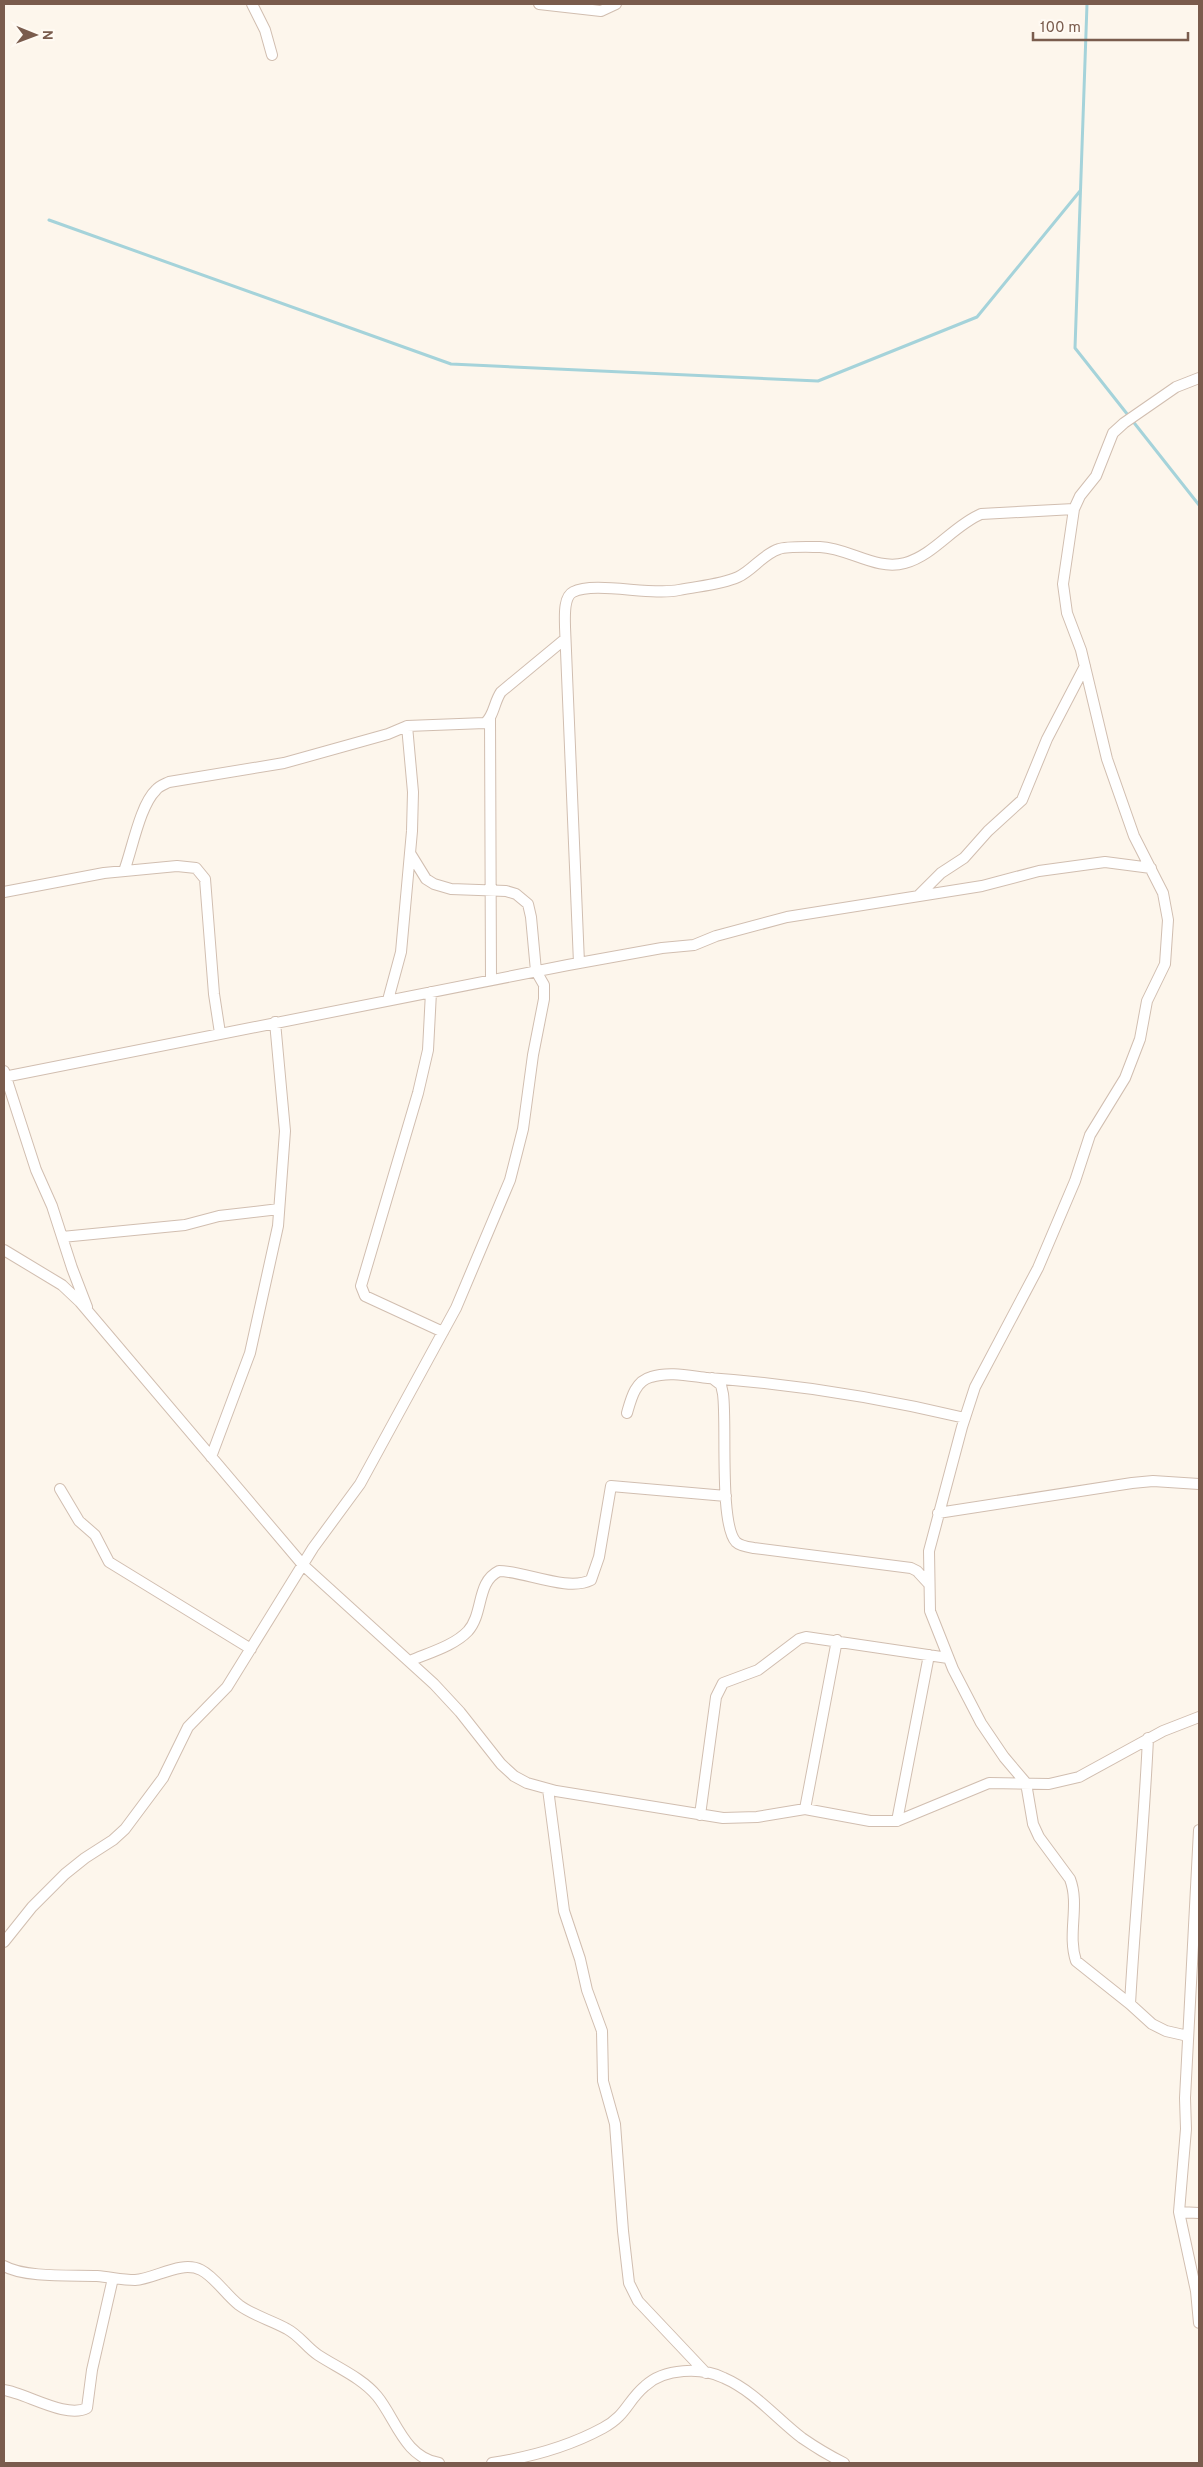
<svg xmlns="http://www.w3.org/2000/svg" width="1203" height="2467" font-family="Overpass,sans-serif">
<style>
.lines{fill:none;stroke-linecap:round;stroke-linejoin:round}
.stream{stroke:#a5d3da;stroke-width:3}
.street-casing{stroke:#d1beb0;stroke-width:12}
.street{stroke:#fff;stroke-width:10}
</style>
<rect width="100%" height="100%" fill="#fdf6ec"/>
<g class="lines">
<path class="stream" d="M1087,4L1075,348L1199,505
M49,220L451,364L818,381L977,317L1080,191"/>
<defs>
<path id="street" d="M252,4L265,30L272,55
M539,4L601,11L616,4
M490,717L491,980
M124,871C132,850 140,805 156,790C159,786 165,784 169,782L284,763L388,734L407,726L485,723C494,716 494,702 501,692L565,639
M4,892L104,873L177,866L196,868L205,879L214,994L220,1033
M919,895L941,873L964,858L988,831L1022,800L1047,739L1085,666
M579,963L565,627C565,618 563,597 573,592C595,581 651,596 679,590C698,586 720,585 738,577C753,570 763,554 779,549C787,546 810,547 820,547C849,548 876,571 905,563C934,555 953,526 981,514L1074,509
M431,992L428,1050L418,1093L361,1286L365,1296L443,1332
M388,1000L401,952L412,831L413,792L407,726
M4,1071L36,1170L52,1206L72,1268L87,1307
M4,1077L568,965L662,948L694,945L716,936L787,917L982,886L1039,871L1105,862L1151,868
M62,1237L185,1225L219,1216L279,1209
M4,1250L62,1285L80,1302L303,1565L434,1684L460,1712L501,1764L514,1776L527,1783L556,1791L723,1818L757,1817L805,1809L870,1821H897L989,1783L1049,1784L1079,1777L1163,1731L1199,1717
M712,1378L721,1385L723,1394C727,1423 719,1524 736,1542C740,1546 748,1547 754,1548L911,1568L917,1571L929,1584
M627,1413C631,1399 635,1381 651,1377C669,1371 690,1376 708,1378C794,1384 881,1398 965,1418
M211,1457L250,1353L278,1226L285,1131L275,1022
M60,1489L79,1521L95,1535L109,1562L251,1649
M938,1513L1132,1483L1153,1481L1199,1484
M410,1661C428,1653 454,1646 468,1631C484,1613 476,1582 499,1571C524,1571 568,1592 591,1580L599,1557L611,1486L726,1496
M548,1789L564,1911L580,1959L587,1990L602,2031L603,2081L615,2124L623,2231L629,2283L638,2301L706,2373
M805,1809L837,1640
M700,1815L716,1697L723,1683L758,1670L799,1639L806,1637L948,1658
M897,1821L929,1655
M1199,1830L1185,2098L1186,2129L1179,2212L1196,2291L1199,2323
M4,1942L32,1907L65,1874L85,1858L113,1840L125,1829L163,1778L188,1727L227,1687L313,1548L360,1484L456,1308L510,1180L523,1129L533,1055L544,999V985L536,971L531,917L528,904L516,894L506,891L451,889L434,884L426,879L410,853
M1130,2004C1135,1915 1144,1827 1148,1738
M1188,2036L1166,2031L1152,2024L1130,2004L1076,1961C1067,1934 1080,1905 1070,1879L1039,1837L1033,1824L1026,1783L1004,1757L981,1723L953,1669L930,1611L929,1551L962,1427L975,1387L1038,1268L1075,1181L1090,1135L1125,1078L1140,1039L1147,1001L1165,964L1168,920L1163,893L1134,836L1107,759L1081,650L1067,613L1063,584L1074,509L1080,496L1096,476L1113,433L1124,423L1176,387L1199,378
M1179,2212L1199,2213
M4,2266C25,2278 72,2275 97,2276C110,2277 122,2280 135,2280C155,2279 181,2260 201,2270C215,2277 226,2295 239,2305C254,2316 271,2320 287,2329C299,2335 307,2348 318,2355C338,2368 362,2378 377,2396C396,2419 404,2457 439,2463
M4,2390C26,2393 66,2419 87,2408L92,2370L113,2278
M492,2463C531,2457 568,2447 603,2428C627,2415 627,2401 645,2386C664,2368 702,2367 724,2378C754,2391 776,2418 802,2438C815,2447 830,2456 844,2463"/>
</defs>
<use href="#street" class="street-casing"/>
<use href="#street" class="street"/>
</g>
<rect width="1203" height="2467" fill="none" stroke="#7a5c4d" stroke-width="10"/>
<g transform="translate(35 35) rotate(91)" stroke="#fffaf3" stroke-width="4" paint-order="stroke">
<path d="M0-4L9 19L0 12L-9 19Z" fill="#7a5c4d"/>
<text y="-8" font-size="14" font-weight="bold" text-anchor="middle" fill="#7a5c4d">N</text>
</g>
<path d="M1033 32v8h155v-8" fill="none" stroke="#7a5c4d" stroke-width="2.5"/>
<text x="1040" y="32" font-size="15" fill="#7a5c4d" stroke="#fffaf3" stroke-width="4" paint-order="stroke">100 m</text>
</svg>
